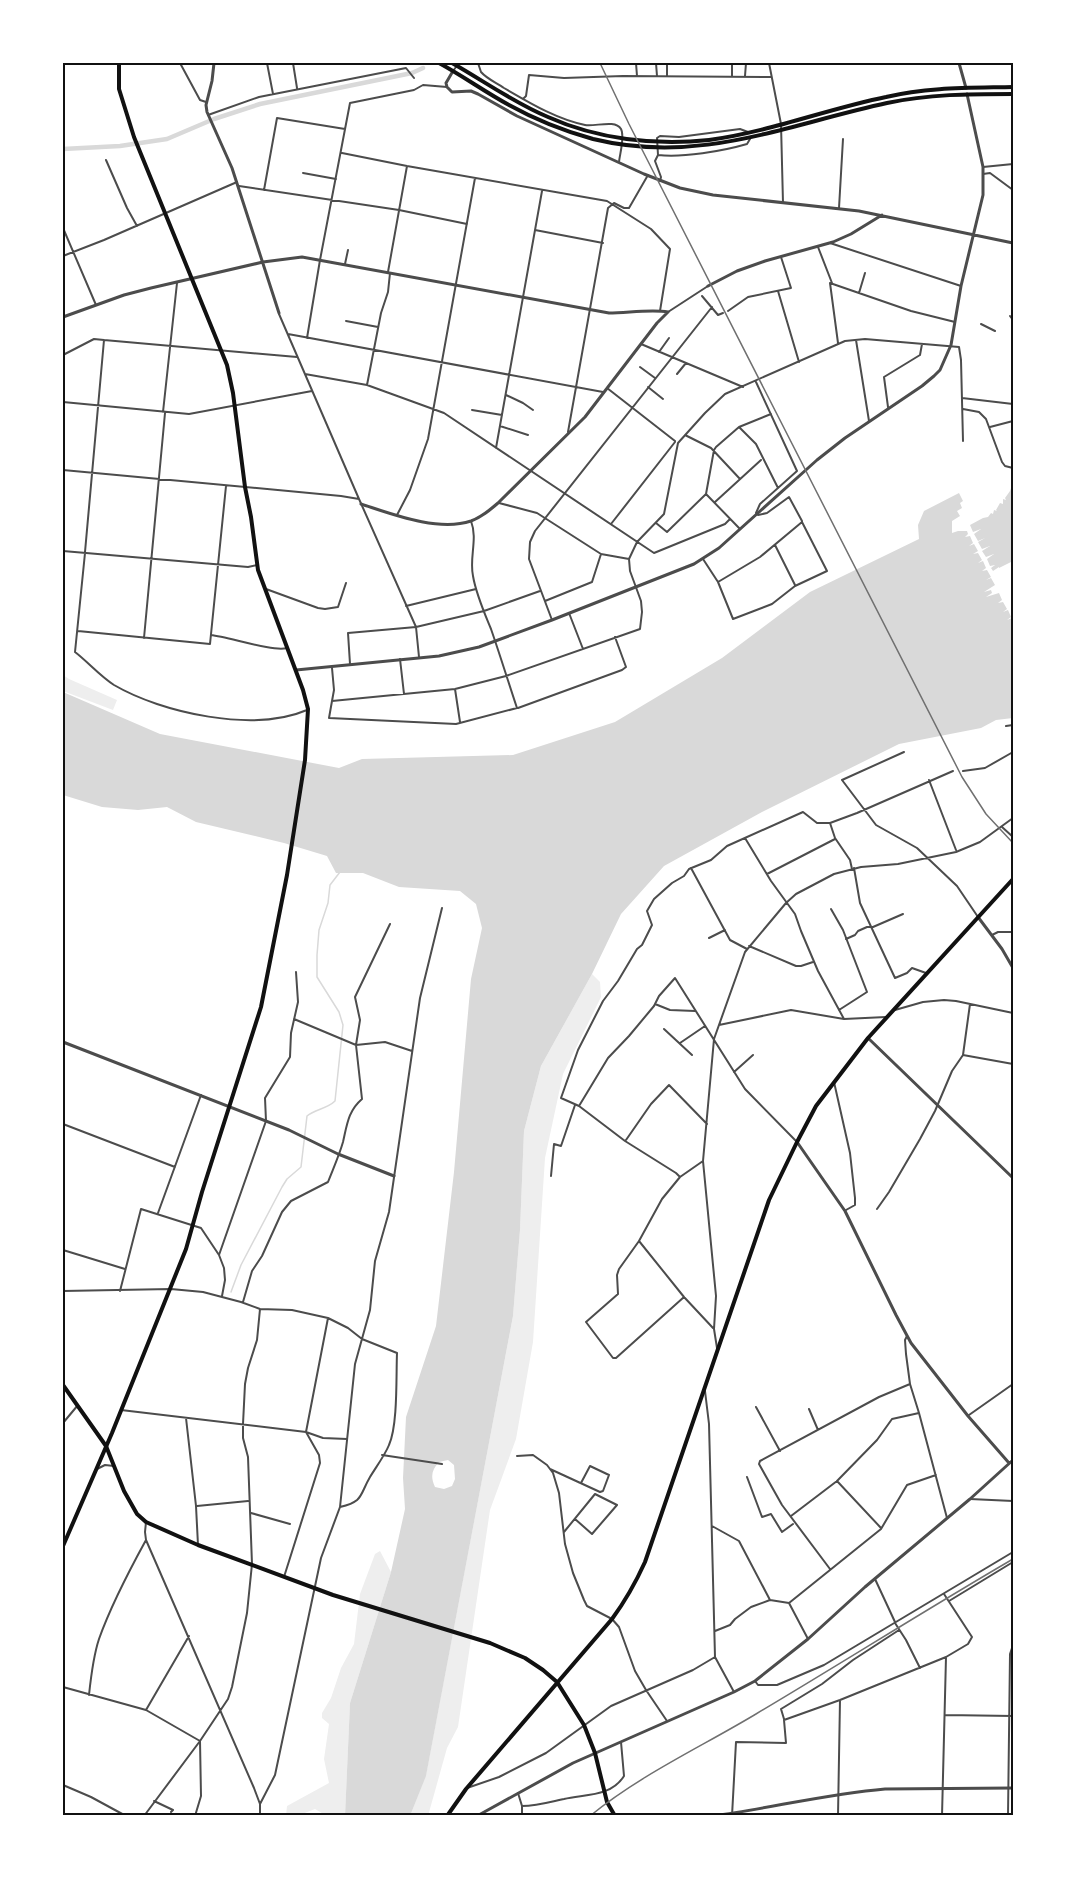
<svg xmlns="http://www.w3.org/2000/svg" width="1076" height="1879" font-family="'Archivo Narrow',sans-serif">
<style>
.green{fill:#eee}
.water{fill:#d9d9d9;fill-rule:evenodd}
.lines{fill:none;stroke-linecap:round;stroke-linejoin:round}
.stream{stroke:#d9d9d9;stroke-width:1.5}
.canal{stroke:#d9d9d9;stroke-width:4.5}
.minor{stroke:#4c4c4c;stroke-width:2}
.tertiary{stroke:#4c4c4c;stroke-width:3}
.secondary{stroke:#111;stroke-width:4}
.primary{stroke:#111;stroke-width:4}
.trunk{stroke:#111;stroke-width:4}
.rail{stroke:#707070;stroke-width:1.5}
.neatline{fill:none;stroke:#111;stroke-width:2}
</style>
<rect width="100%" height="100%" fill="#fff"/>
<path class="green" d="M63,675L69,679L117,700L113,710L63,691Z
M592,974L600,982L601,997L563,1074L545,1158L533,1342L516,1439L490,1510L458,1727L447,1748L428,1816H410L426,1775L513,1316L520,1230L524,1131L541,1066Z
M380,1551L391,1572L350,1703L345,1816H327L315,1809L297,1816H286L287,1806L329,1783L324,1759L329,1724L322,1718V1713L331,1698L341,1668L354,1644L360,1594L375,1554Z"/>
<path class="water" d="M1013,482V561L999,568V567L993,571L991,568L995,565L990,566L987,559L994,554L986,557L982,551L990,546L982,549L978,542L985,538L978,541L974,534L981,529L973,532L970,525L983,518L988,517L991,513L993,514L994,510L997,511L996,510L1000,503L1003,504V499L1006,500L1005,498L1010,491Z
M959,493L963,501L960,503L962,508L957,511L960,516L952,521V533L958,531H967L968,534L965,537L970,536L973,543L969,546L974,544L978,551L973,554L978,553L982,560L978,563L983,561L986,568L982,571L987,570L991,577L986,580L991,578L995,585L984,592L991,590L992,593L986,597L999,593L1002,600L998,603L1003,602L1007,609L1003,612L1008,610L1011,617L1007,620L1012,618L1013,626L1011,628L1013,629V718L996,720L981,728L899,744L762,812L664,866L621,914L592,974L541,1066L524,1131L520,1230L513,1316L426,1776L410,1816H345L350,1703L391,1572L405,1509L403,1478L406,1417L436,1326L454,1172L471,979L482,928L476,904L460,891L399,887L363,873H336L327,856L284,843L196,822L167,807L138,810L102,807L63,795V692L160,734L339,768L362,759L513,755L615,722L722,658L810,592L919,539L918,525L924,511ZM448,1460L454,1465L455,1479L452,1486L444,1489L435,1487C430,1476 432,1470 439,1462Z"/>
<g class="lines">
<path class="stream" d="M231,1292L241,1265L282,1187L287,1179L301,1167L307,1116C315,1109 327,1109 335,1101L343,1025L339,1012L317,977V955L319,930L328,903L330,885L340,872"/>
<path class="canal" d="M63,149L120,146L167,139L214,119L260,104L412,73L423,68"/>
<path class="minor" d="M180,63L200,100L206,102
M267,63L273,94
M293,63L297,88
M478,63C479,66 480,69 481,72C487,79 497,83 504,88C530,103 556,119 585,125C595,127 615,119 621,129C625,136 620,153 619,162
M636,63L637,76
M656,63L657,76
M667,63V76
M769,63L781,124L783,203
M453,71L459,63
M732,76V63
M745,76L746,63
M523,99L526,96L529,75L564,78L623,76L771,77
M208,115L259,97L406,68L414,78
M342,153L407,166L607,201L651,229L670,249L660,311
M658,155C682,158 723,151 747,144L750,139
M106,160L127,208L137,226
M63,164V167
M1012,164L1013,150
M983,167L1013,164
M303,173L336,179
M983,174L990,173L1013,190
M660,181L661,177L655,161L658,155L657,138L660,136L679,137L740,129L748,132
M239,186L399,210L467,224
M264,190L277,118L345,129
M839,208L843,139
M63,228L96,305
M535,230L603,243
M830,243L961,286
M818,247L832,283
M63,256L104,240L237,182
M345,264L348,250
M388,272L407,166
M778,291L799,362
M859,293L865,273
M702,296L718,315L723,313
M728,311L748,297L791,288L781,257
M668,312L708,286
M279,314L359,499L416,627L419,657
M1010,316L1013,320
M346,321L378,327
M981,324L995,331
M288,334L603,392
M307,338L320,260L350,103L414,90L423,85L447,87
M856,340L869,421
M838,343L830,283L911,311L955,322
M641,344L743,387
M659,352L669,338
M63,355L94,339L104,340
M640,367L655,378
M305,374L367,385L444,413L654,553L725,524L730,519
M677,374L686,363
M367,385L381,313L388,292L390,273
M648,387L663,399
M607,388L675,441
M506,395L523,403L533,410
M962,398L1013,404
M63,402L189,414L312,391
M888,407L884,377L920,355L922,344
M963,409L979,412L986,419L1002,462L1005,466L1013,468
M472,410L502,415
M163,412L177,283
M500,426L528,435
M990,427L1013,421
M740,428L756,444L778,488
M568,432L608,208L614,203L624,208H629L648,175
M685,435L711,448L740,479
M496,448L542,191
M63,470L341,496L359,499
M715,502L761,460
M499,503L537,513L601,554L629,559
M756,513L760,504L797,471L756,382
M397,515L410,490L428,439L475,178
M758,515L767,513L789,497L802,521
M471,521C478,539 469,558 473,576C476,594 484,612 491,629C500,655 508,681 517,708L456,724L329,718L332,701L455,689L506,676L640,629L642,612L641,601L630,571L629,559L637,542L664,514L678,443L705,413L725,394L845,341L865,339L959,347L961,360L963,441
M656,523L667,532L706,494
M611,524L675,442
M740,529L706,494L714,450L716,447L739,427L771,414
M775,545L795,585
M63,551L248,567L257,565
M85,552L104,340L297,357
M85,553L75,652C88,662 100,676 114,685C162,713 254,733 307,710
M703,559L718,582L733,619L772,604L795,586L827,571L802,522L760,557L718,582
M266,589L318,608L325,609L338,607L346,583
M545,601L592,582L601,554
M406,606L476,589
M569,613L583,649
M552,620L529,559L530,542L535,531L712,307
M78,631L210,644L226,486
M211,635C229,637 273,652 287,648
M144,638L165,413
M400,659L404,694
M350,664L348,633L416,627L484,611L540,591
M332,668L334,690L332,701
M455,689L460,722
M518,708L622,670L626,667L615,637
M1006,726L1013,725
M904,752L842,780L876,825L917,848L957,886L978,917
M963,771L985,768L1013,752
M929,780L956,850
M1002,827L1013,837
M745,838L771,881L795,914L801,931L818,971L844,1019
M691,868L730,940L747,949
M854,868L860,903L895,978L907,973L912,968L926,973
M852,869L850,860L835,838L830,823L857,813L953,771
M767,874L835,839
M831,909L843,930L867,992L839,1010
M992,935L998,932H1013
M709,938L725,930
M846,939L855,935L858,931L867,927H873L903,914
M749,946L796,966H801L813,962
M655,1004L670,1010L695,1011
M895,1010L923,1002L944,1000L956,1001L1013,1013
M294,1019L356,1045L385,1042L412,1051
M719,1025L791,1010L844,1019L886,1017
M664,1029L692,1055
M680,1043L705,1026
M963,1055L1013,1064
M734,1072L753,1055
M834,1082L850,1153L855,1198V1205L846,1210
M579,1106L608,1058L629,1036L654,1006L659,996L675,978L745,1089L797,1142
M63,1124L175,1167
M626,1140L651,1104L669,1085L707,1124
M551,1176L554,1144L561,1146L575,1105
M680,1177L676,1173L625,1141L579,1106L561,1098L578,1050L603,1001L618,981L637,949L642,945L652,925L647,911L654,899L672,883L684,876L689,869L711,860L727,846L803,812L817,823H830
M877,1209L889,1192L920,1139L935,1111L952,1071L963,1055L970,1004
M158,1213L201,1095
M639,1241L684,1297L713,1328
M63,1250L125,1269
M219,1255L266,1121L265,1098L290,1057L291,1033L298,1002L296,972
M63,1291L171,1289L203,1292L241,1302L260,1309L292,1310L328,1318L348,1328L362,1339L397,1353C396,1376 398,1425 389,1445C385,1455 376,1467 370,1477C359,1496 364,1501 340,1507
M120,1291L141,1209L201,1228L219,1255L224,1268L225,1280L222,1296
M684,1297L616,1358H613L586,1322L618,1294L617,1275L619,1269L639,1241L662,1199L680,1177L703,1161
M243,1302L252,1271L262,1256L282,1212L291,1201L328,1182C333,1169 339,1156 343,1142C347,1125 348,1111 362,1099L356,1045L360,1020L355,997L390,924
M907,1336L905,1340L906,1354L910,1384L919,1413L947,1518
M717,1348L714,1329L716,1296L703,1161L714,1039L745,952L786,903L796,894L834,874L861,867L898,864L956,852L980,842L1013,818
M705,1391L709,1424L715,1657L734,1692
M756,1407L780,1451
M809,1409L818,1430
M121,1410L306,1432L323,1438L347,1439
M969,1415L1013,1384
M186,1418L196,1506L198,1545
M63,1423L78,1405
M382,1455L442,1464
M517,1456L533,1455L547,1465L553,1473L559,1493L565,1544L573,1573L584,1600L587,1606L612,1619L619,1627L635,1671L646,1690L667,1721
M97,1469L105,1465L114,1466
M550,1469L600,1492L603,1491L609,1475L590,1466L581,1483
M747,1477L762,1517L771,1514L782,1532L793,1524
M837,1481L877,1440L892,1419L919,1413
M970,1499L1013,1501
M197,1506L248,1501
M251,1513L290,1524
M791,1516L837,1481L881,1528
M146,1522L145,1532L146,1540L254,1788L260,1804V1816
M712,1526L739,1541L770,1600
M564,1532L595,1494L617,1505L592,1534L575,1519
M830,1569L782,1505L759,1464L760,1461L879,1397L910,1384
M284,1577L320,1463L319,1455L306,1432L328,1318
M875,1579L895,1622
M949,1601L1013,1562
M789,1603L808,1639
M895,1623L906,1640L920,1668
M715,1631L730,1625L735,1619L751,1607L770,1600L789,1603L881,1529L907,1485L936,1475
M755,1681L758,1685H777L824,1665L1013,1552
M63,1687L146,1710L200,1741
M89,1695C91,1676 93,1657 99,1639C111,1605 129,1571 146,1540
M146,1710L189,1636
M945,1715L1013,1716
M784,1719L781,1709L822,1684L853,1660L899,1630
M63,1785L91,1797L126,1816
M467,1788L499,1777L546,1753L611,1706L693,1670L715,1657
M518,1793L522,1806V1816
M154,1801L173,1810L171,1812
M260,1804L275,1775L321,1558L340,1507L355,1364L370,1310L375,1261L389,1212L420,998L442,908
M522,1806C537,1806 550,1802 564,1799C585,1794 611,1797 624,1776L621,1742
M144,1816L200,1741L228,1699L232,1687L247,1613L252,1564L248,1457L243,1438V1424L245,1384L248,1368L257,1340L260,1309
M195,1816L201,1796L200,1741
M732,1816L736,1742L786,1743L784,1720L840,1700L946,1657L968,1644L972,1637L944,1594
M838,1816L840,1700
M942,1816L946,1657
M1008,1816L1010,1654L1013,1645"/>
<path class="tertiary" d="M214,63L212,81L206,105L207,112L232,168L279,313
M959,63L966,88
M453,71L446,83L447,87L452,92L471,91L478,94L517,116L644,174L680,188L713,195L859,211L1013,243
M708,286L737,271L765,261L833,242L851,234L882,215
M63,317L124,295L151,288L263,262L302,257L609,313C627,313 651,309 668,312
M361,504C392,514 438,532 471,521C482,517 490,510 498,503L585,417L657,323L668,312
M296,670L439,656L479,647L552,620L694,564L719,548L817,460L845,438L922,386L934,376L940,370L951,345L961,286L983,195V167L967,94
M978,917L1002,949L1013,968
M868,1038L1013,1178
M63,1042L289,1130L338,1154L394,1176
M797,1142L845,1211L896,1315L911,1343L968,1416L1009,1463
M477,1816L573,1763L734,1692L755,1681L808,1639L865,1587L970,1499L1013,1460
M713,1816C771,1808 827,1794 885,1789L1013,1788"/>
<path class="secondary" d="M63,1385L106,1446L124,1491L137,1514L146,1522L198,1545L333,1595L490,1643L525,1658L543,1670L557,1682L584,1725L595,1753L607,1802L615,1816
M447,1816L466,1789L612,1619C626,1600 635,1584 645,1562L769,1200L797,1142L816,1106L868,1038L1013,879"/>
<path class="primary" d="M63,1546L112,1433L186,1249L202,1192L261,1007L287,875L305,760L308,709L303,690L258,570L251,517L245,487L233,393L227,365L134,137L119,89V63"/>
<path class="trunk" d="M439,63C463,76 485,92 509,105C536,120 564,131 593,139C700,165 785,125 887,103C929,94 970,94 1013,94
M452,63C484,81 514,103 548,117C597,139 655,146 709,140C769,132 827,109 886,97C928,87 970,88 1013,87"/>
<path class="rail" d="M600,63L629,124L962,777L986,814L1013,843
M590,1816C640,1775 701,1747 756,1714C842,1663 927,1609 1013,1559"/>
</g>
<rect width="1076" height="1879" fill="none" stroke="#ffffff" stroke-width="129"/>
<rect x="64" y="64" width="948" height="1750" class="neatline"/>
</svg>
